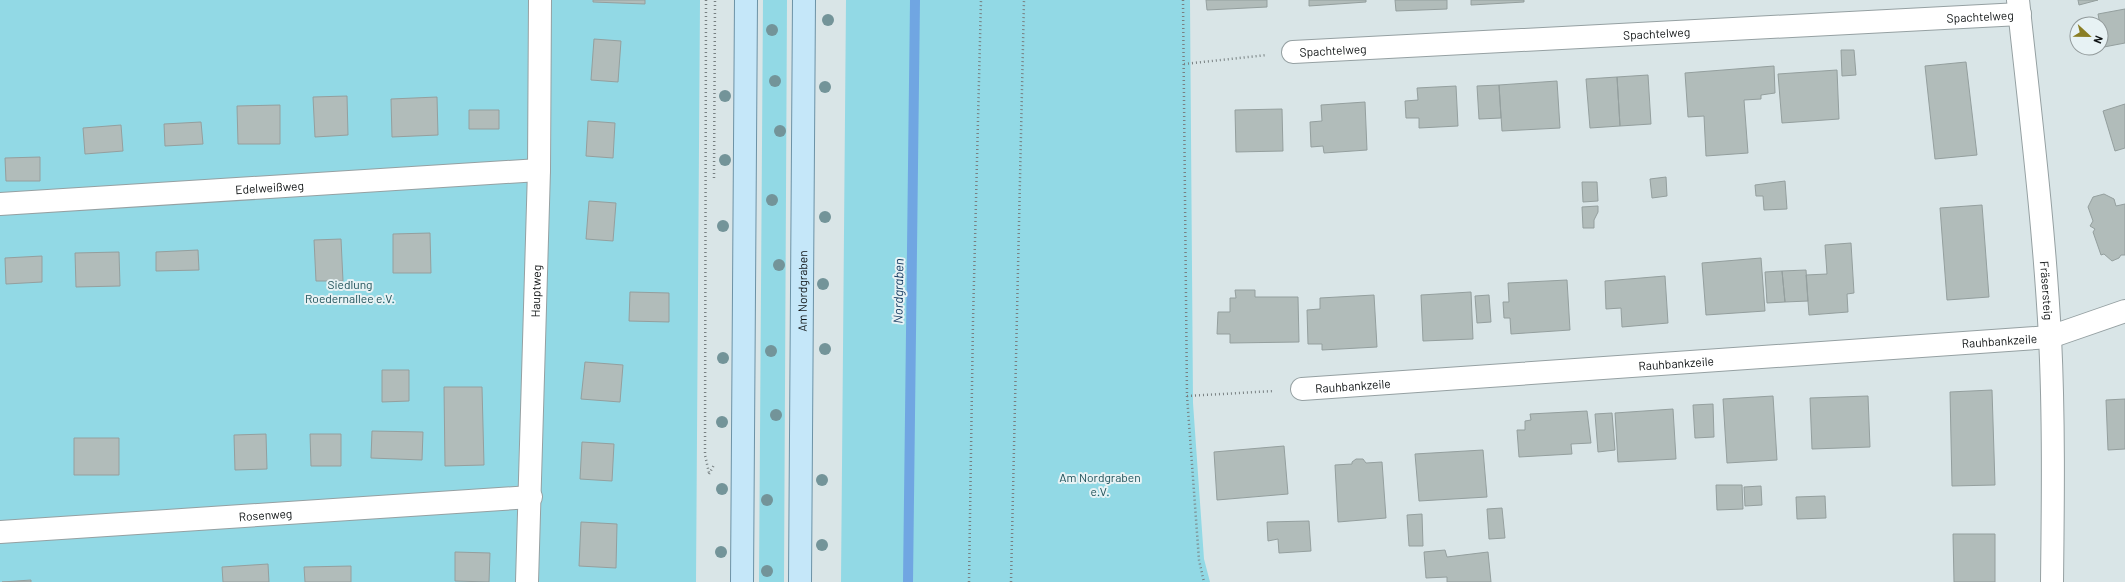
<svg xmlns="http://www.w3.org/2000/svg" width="2125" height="582" font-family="Barlow,sans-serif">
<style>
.green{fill:#92d9e5}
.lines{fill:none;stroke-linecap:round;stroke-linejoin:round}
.stream{stroke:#70a6e2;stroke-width:10}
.building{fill:#b1bcba;stroke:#949f9e}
.minor-casing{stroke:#95a0a2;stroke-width:24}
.major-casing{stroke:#6c92a6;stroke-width:24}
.path{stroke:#788082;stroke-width:2.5;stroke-dasharray:1 3;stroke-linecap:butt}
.minor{stroke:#fff;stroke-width:22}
.major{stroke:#c5e7f9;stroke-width:22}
.tree{fill:#739499}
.labels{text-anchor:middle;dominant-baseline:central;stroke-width:4;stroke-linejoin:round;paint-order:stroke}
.street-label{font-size:12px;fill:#0f1314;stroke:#e7f2f4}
.park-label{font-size:12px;fill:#20525a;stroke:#e7f2f4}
.water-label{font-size:13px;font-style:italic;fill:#0e345b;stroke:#e7f2f4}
</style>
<rect width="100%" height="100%" fill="#d9e5e7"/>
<path class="green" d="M0,0H700L696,582H0Z
M763,0H787L784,582H759Z
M846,0H1190L1193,403L1204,559L1210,582H841Z"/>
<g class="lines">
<path class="stream" d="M908,582L915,0"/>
</g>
<path class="building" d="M593,0H645V4L593,2Z
M1206,0H1267V7L1207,10Z
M1309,0H1366V2L1309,6Z
M1395,0H1447V9L1396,11Z
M1471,0H1524V2L1471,5Z
M2078,0H2098L2079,5Z
M2125,9V43L2104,47L2098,14Z
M594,39L621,41L618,82L591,80Z
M1841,50H1854L1856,75L1842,76Z
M1966,62L1977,155L1935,159L1925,66Z
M1774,66L1775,93L1761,95V99L1744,100L1748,153L1706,156L1704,116L1688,117L1685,73Z
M1837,70L1839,119L1782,123L1778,74Z
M1648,75L1651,124L1620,126L1617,77Z
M1617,77L1620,126L1590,128L1586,79Z
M1557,81L1560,128L1502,131L1499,85Z
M1499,85L1501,118L1479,119L1477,86Z
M1456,86L1458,126L1419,128V118H1406L1405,101L1418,100L1417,88Z
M347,96L348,135L315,137L313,97Z
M437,97L438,135L392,137L391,99Z
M1365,102L1367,150L1324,153L1323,146L1311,147L1310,122L1322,121L1321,105Z
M2125,104V148L2115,151L2103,111Z
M280,105V144H238L237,106Z
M1282,109L1283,151L1236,152L1235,110Z
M469,110H499V129H469Z
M588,121L615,123L613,158L586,156Z
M201,122L203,144L165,146L164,124Z
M121,125L123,151L85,154L83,128Z
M40,157V181H6L5,158Z
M1666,177L1667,196L1652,198L1650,179Z
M1785,181L1787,209L1764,210L1763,196H1756L1755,185Z
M1582,182H1597L1598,201L1583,202Z
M2104,194L2114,199L2116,206L2125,204V255H2121L2119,258L2112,261L2104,254L2101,255L2093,232L2095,229L2090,226L2093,221L2088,207L2093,197Z
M589,201L616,203L613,241L586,239Z
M1982,205L1989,297L1947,300L1940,208Z
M1598,206V212L1594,220V228H1583L1582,207Z
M430,233L431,273H393V234Z
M341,239L343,281H316L314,240Z
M1851,243L1854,293L1847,294L1848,312L1809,315L1806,275L1827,274L1825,245Z
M198,250L199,270L156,271V252Z
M119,252L120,286L76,287L75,253Z
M42,256V282L6,284L5,258Z
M1761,258L1765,311L1706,315L1702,263Z
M1806,270L1808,301L1785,302L1782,271Z
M1782,271L1785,302L1767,303L1765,272Z
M1665,276L1668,323L1622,327L1621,308L1606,309L1605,281Z
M1567,280L1570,330L1511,334L1510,318H1504L1503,302H1509L1508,283Z
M1235,290H1255V297H1298L1299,342L1230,343V334H1217L1218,312H1230V298H1236Z
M630,292L669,293V322L629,321Z
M1471,292L1473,339L1423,341L1421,295Z
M1374,295L1377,347L1322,350V344H1308L1307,310L1320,309V298Z
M1489,295L1491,322L1477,323L1475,296Z
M585,362L623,365L620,402L581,399Z
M382,370H409V401L382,402Z
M444,387H482L484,465L445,466Z
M1992,390L1995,485L1952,486L1950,392Z
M1773,396L1777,460L1727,463L1723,399Z
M1868,396L1870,447L1812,449L1810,398Z
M2125,399V449L2108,450L2106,400Z
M1713,404L1714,437L1695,438L1693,405Z
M1673,409L1676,459L1618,462L1615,413Z
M1587,411L1591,443L1571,444L1572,454L1519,457L1517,430H1525V421L1531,420L1530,414Z
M1612,413L1615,450L1598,452L1595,414Z
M372,431L423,432L422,460L371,458Z
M266,434L267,469L235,470L234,435Z
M310,434H341V466H311Z
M74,438H119V475H74Z
M582,442L614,444L612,481L580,479Z
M1284,446L1288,494L1217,500L1214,452Z
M1483,450L1487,497L1419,501L1415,454Z
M1356,459H1363L1366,463L1382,462L1386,518L1338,522L1335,465L1352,464V462Z
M1716,485H1742L1743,509L1717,510Z
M1761,486L1762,505L1745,506L1744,487Z
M1825,496L1826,518L1797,519L1796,497Z
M1502,508L1505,538L1489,539L1487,509Z
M1422,514L1423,546H1409L1407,515Z
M1309,521L1311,551L1279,553L1278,539L1268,541L1267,522Z
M581,522L617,524L616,568L579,566Z
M1953,534H1995V582H1954Z
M1445,550L1447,557L1488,552L1491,582H1447V577L1426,578L1424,552Z
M455,552L490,553L489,582L455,581Z
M268,564L269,582H223L222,567Z
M351,566V582H305L304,567Z
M31,580V582H2Z"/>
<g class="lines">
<defs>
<g id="minor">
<path id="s1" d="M2018,0C2030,112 2044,224 2050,337C2054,418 2053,501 2052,582"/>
<path id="s2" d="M1293,52L2020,14"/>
<path id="s3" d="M0,204L539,170"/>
<path id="s4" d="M1302,389L2050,337L2125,311"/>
<path id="s5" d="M0,532L531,497"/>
<path id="s6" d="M527,582L539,170L540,0"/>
</g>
<g id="major">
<path d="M742,582L746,0"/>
<path id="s7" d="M800,582L804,0"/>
</g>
</defs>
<use href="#minor" class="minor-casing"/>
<use href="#major" class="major-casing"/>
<path class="path" d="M706,0L705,455L709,473
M1183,0L1187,396L1199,560L1204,582
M1184,64L1267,55
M714,178L715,0
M1187,396L1274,391
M709,474L714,465
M969,582L973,321L981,0
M1011,582L1024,0"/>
<use href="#minor" class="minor"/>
<use href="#major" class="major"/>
</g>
<g class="tree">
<circle cx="828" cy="20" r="6"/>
<circle cx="772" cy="30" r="6"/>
<circle cx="775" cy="81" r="6"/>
<circle cx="825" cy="87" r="6"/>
<circle cx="725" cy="96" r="6"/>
<circle cx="780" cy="131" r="6"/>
<circle cx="725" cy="160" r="6"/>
<circle cx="772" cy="200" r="6"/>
<circle cx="825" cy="217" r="6"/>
<circle cx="723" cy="226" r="6"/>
<circle cx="779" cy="265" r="6"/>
<circle cx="823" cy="284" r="6"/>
<circle cx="825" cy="349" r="6"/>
<circle cx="771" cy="351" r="6"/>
<circle cx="723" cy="358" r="6"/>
<circle cx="776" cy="415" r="6"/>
<circle cx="722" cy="422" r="6"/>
<circle cx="822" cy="480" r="6"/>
<circle cx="722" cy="489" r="6"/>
<circle cx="767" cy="500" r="6"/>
<circle cx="822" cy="545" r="6"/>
<circle cx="721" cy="552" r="6"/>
<circle cx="767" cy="571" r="6"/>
</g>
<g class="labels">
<g class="street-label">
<text stroke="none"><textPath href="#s2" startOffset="688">Spachtelweg</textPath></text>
<text stroke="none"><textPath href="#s2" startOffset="364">Spachtelweg</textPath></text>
<text stroke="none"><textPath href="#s2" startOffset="40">Spachtelweg</textPath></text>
<text stroke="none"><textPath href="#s3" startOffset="270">Edelweißweg</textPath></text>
<text stroke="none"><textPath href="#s1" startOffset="292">Fräsersteig</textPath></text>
<text stroke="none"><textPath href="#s6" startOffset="291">Hauptweg</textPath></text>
<text stroke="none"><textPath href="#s7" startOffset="291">Am Nordgraben</textPath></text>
<text stroke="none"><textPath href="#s4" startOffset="699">Rauhbankzeile</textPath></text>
<text stroke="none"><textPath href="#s4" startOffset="375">Rauhbankzeile</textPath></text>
<text stroke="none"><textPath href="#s4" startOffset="51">Rauhbankzeile</textPath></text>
<text stroke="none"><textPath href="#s5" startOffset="266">Rosenweg</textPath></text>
</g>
<g class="park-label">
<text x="350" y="284">Siedlung<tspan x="350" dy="14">Roedernallee e.V.</tspan></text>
<text x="1100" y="477">Am Nordgraben<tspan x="1100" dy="14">e.V.</tspan></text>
</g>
<g class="water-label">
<text transform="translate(898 291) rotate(-89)">Nordgraben</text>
</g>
</g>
<g transform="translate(2089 36) rotate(112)"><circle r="19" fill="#e7f2f4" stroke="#91999a"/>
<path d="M0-3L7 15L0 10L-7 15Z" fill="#8a7e24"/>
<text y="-6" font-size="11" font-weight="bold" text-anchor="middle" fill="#0f1314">N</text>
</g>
</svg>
